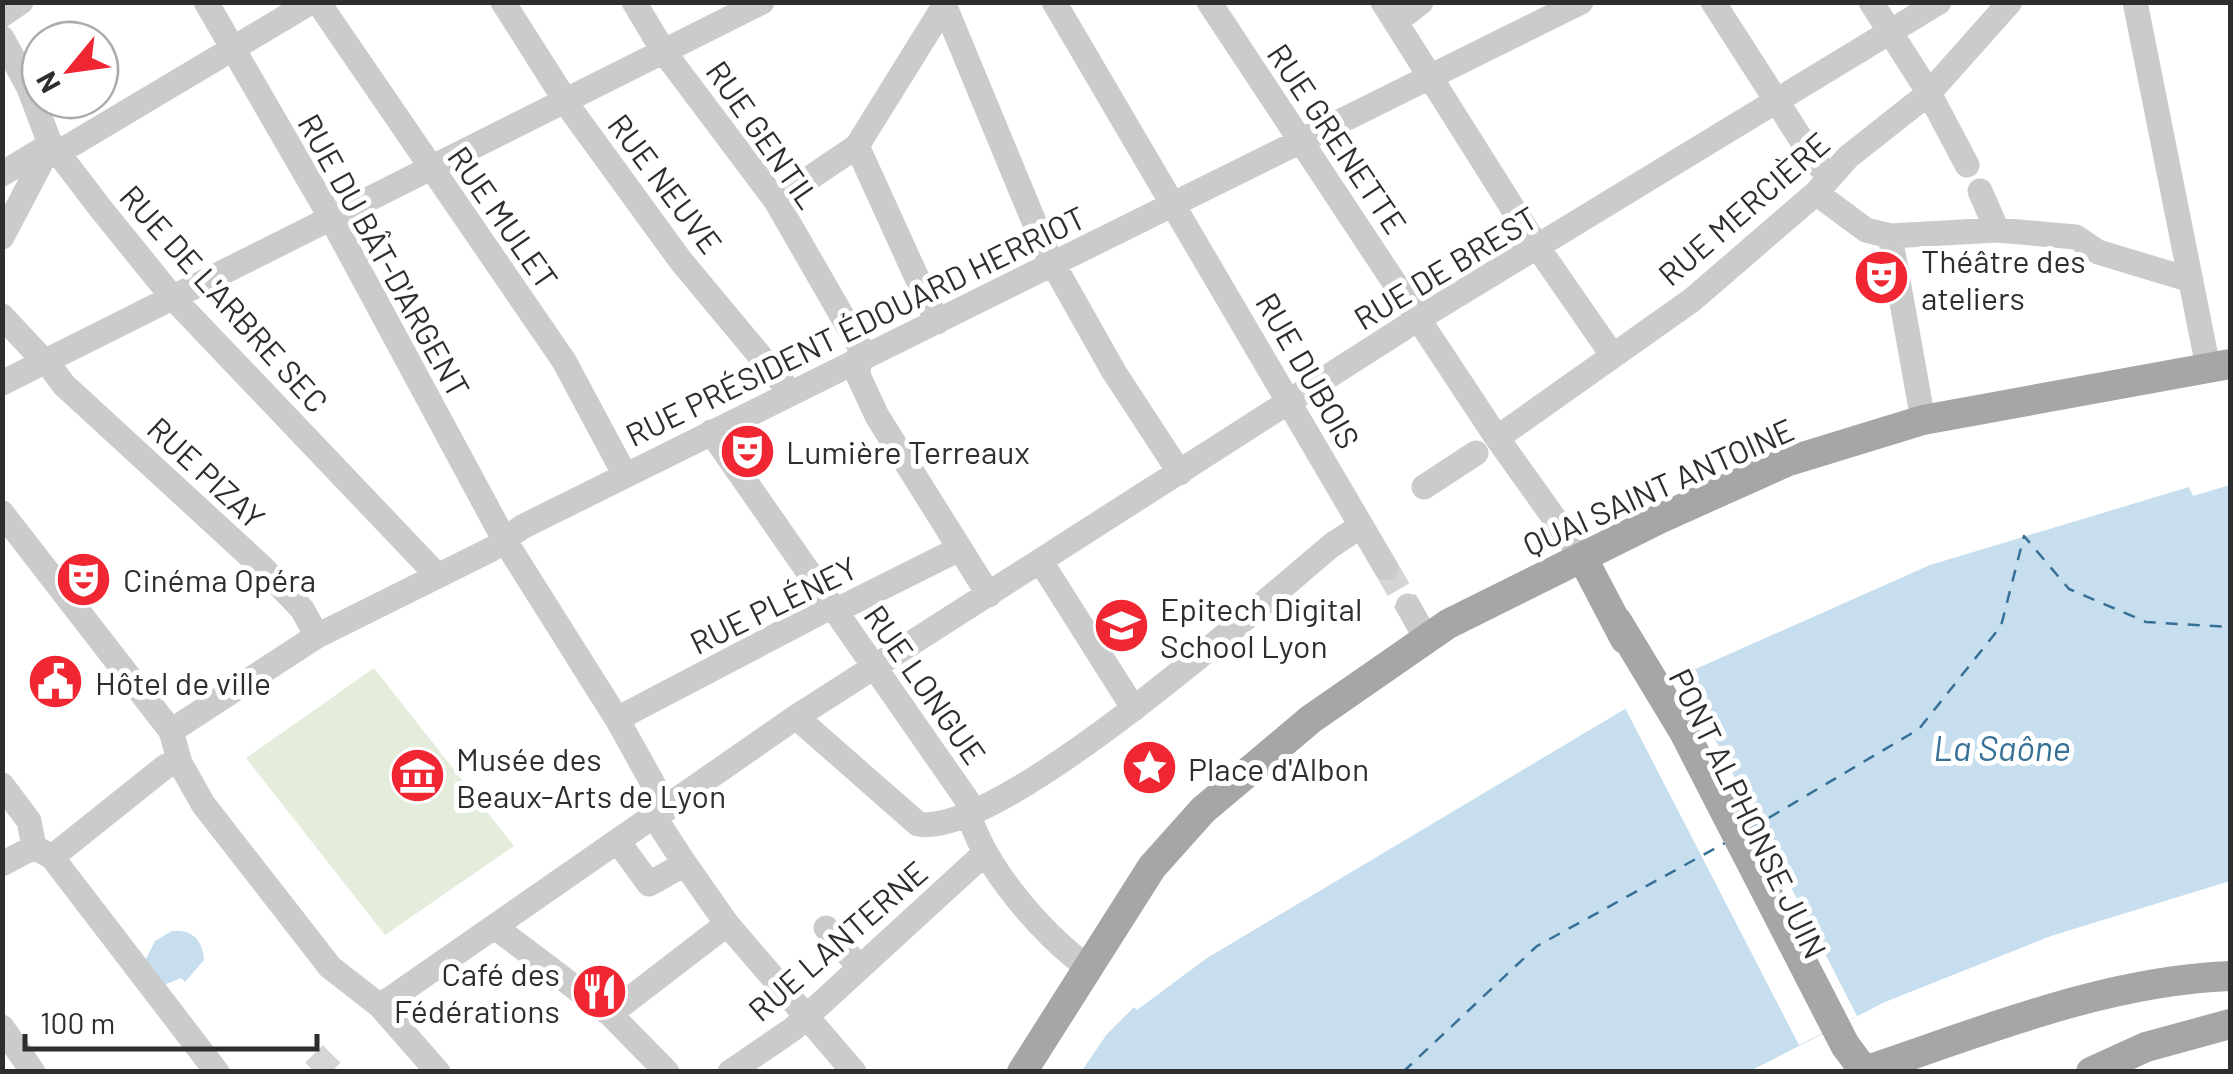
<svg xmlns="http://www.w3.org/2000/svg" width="2233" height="1074" font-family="Barlow,sans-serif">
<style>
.green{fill:#e4eddb}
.water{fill:#c6deee}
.pier{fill:#fff}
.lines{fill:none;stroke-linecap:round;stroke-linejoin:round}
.ferry{stroke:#377096;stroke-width:2.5;stroke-dasharray:12 10;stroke-linecap:butt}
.minor-tunnel{stroke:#d5d5d5;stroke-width:25;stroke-dasharray:25 12;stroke-linecap:butt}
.minor{stroke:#cbcbcb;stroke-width:25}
.major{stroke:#a6a6a6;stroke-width:30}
.labels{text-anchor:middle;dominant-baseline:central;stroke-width:10;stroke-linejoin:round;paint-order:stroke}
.street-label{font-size:32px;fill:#2e2e2e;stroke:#fff}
.poi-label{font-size:32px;fill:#2e2e2e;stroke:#fff;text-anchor:start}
.water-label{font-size:35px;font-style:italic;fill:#377096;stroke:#fff}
</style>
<rect width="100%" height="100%" fill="#fff"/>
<path class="green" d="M374,668L514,846L385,935L246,758Z"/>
<path class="water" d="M2230,485V881L2051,936L1885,1002L1750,1071L1081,1072L1107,1034L1134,1007L1137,1010L1207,958L1682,675L1930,565L2189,487L2193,496Z
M172,931C192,929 203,940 204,960L185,982L181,978L164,985L145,961L155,941Z"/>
<path class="pier" d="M1680,671L1857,1016L1799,1045L1623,704Z"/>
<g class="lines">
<path class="ferry" d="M1750,829L1919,729L2001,626L2024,536L2069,589L2146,622L2230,627
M1403,1072L1537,946L1725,843"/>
<path class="minor-tunnel" d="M1386,568L1408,606
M314,1054L332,1072"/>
<path class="minor" d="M206,2L331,218L505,541L617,719L667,809
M318,2L564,361L625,475
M503,2L574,114L681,261L790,392
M634,2L664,52L776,201L860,347L858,375L877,416L989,595
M943,2L1047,253L1114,372L1180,473
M1054,2L1386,568
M1209,2L1497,438L1582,557
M1383,2L1534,242L1613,356
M1713,2L1817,164L1830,175
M1871,2L1929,93L1967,165
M2135,2L2208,367
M2,15L21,2
M1396,22L1421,2
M2,38L29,88L49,141L101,209L173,298L437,575
M857,146L937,322
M2,174L43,149L66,148L311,2
M1980,191L1997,230
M1816,193L1866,230L1890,236L1997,230L2076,237L2098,252L2191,280
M776,201L857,146L944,6
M1890,236L1923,420
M2,237L43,159L56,151
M2,316L45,362
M46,361L64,385L263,568L302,609L317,636
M2,383L762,2
M711,432L967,800C970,852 1044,938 1088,967
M1497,438L1692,300L1816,193L1848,157L1929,93L2010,2
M1424,487L1476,453
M2,513L171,731L180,763L203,804L330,967L380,1006L438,1072
M1041,562L1134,709
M1408,606L1426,638
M796,717L918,824C999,839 1261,604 1332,545L1361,526
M617,719L823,611L843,607L959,549
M171,731L317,636L492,549L522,527L1581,2
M2,785L29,821L34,847
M619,843L649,884L685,864L655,818
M34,847L52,857L217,1072
M52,857L166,766L180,763
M2,864L34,847
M685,864L727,924L854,1072
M495,927L610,1014L667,1072
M826,928L859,967
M380,1006L796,717L1418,319L1939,2
M610,1014L727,924
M2,1027L33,1072
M730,1072L793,1029L985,853"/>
<path class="major" d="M1582,557L1625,639
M1617,621L1684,732L1845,1045L1862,1068H1873C1989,1029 2106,981 2230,976
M1022,1072L1152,867L1203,810L1311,719L1448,624L1659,519L1786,462L1923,420L2230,364
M2091,1072L2146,1047L2230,1024"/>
</g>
<defs>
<symbol id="theatre-disc" viewBox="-11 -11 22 22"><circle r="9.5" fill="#f02633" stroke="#fff"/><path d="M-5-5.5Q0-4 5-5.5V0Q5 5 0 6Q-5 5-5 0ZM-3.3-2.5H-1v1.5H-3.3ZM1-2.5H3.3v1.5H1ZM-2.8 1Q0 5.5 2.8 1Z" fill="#fff"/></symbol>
<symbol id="university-disc" viewBox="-11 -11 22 22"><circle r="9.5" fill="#f02633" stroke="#fff"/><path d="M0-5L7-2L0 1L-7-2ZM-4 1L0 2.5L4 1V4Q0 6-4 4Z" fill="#fff"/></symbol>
<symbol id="civic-disc" viewBox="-11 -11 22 22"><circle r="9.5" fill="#f02633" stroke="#fff"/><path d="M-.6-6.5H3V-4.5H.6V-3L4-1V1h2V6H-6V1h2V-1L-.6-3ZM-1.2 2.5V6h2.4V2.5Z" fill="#fff"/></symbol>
<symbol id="sight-disc" viewBox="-11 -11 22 22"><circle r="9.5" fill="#f02633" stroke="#fff"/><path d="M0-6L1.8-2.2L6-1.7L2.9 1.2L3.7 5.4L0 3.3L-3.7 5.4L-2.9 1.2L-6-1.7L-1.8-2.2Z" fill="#fff"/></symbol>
<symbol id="museum-disc" viewBox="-11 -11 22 22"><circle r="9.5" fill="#f02633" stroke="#fff"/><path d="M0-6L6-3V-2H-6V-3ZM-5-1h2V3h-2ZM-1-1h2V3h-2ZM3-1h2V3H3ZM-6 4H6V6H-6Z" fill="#fff"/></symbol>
<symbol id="restaurant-disc" viewBox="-11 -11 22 22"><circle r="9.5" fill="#f02633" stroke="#fff"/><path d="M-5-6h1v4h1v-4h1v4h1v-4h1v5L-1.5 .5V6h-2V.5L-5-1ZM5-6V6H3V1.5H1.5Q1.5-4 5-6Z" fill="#fff"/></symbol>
</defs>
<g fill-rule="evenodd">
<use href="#theatre-disc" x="1850" y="246" width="63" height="63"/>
<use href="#theatre-disc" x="716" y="420" width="63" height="63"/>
<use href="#theatre-disc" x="52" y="548" width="63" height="63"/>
<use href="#university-disc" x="1090" y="594" width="63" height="63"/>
<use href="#civic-disc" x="24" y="650" width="63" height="63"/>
<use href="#sight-disc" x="1118" y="736" width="63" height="63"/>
<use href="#museum-disc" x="386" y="744" width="63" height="63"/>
<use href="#restaurant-disc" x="568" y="960" width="63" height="63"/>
</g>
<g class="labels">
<g class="street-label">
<text transform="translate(764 134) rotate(55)">RUE GENTIL</text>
<text transform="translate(1338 138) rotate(56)">RUE GRENETTE</text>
<text transform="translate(666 183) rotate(53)">RUE NEUVE</text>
<text transform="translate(1743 208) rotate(-41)">RUE MERCIÈRE</text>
<text transform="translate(504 217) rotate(55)">RUE MULET</text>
<text transform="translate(385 255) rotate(61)">RUE DU BÂT-D'ARGENT</text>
<text transform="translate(1445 267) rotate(-31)">RUE DE BREST</text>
<text transform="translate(225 298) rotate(48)">RUE DE L'ARBRE SEC</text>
<text transform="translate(855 325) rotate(-26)">RUE PRÉSIDENT ÉDOUARD HERRIOT</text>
<text transform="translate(1309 370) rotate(60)">RUE DUBOIS</text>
<text transform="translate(207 472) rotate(43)">RUE PIZAY</text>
<text transform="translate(1658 486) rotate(-24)">QUAI SAINT ANTOINE</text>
<text transform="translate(773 604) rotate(-26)">RUE PLÉNEY</text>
<text transform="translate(926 684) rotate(55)">RUE LONGUE</text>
<text transform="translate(1749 813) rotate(64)">PONT ALPHONSE JUIN</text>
<text transform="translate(837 940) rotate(-41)">RUE LANTERNE</text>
</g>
<g class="poi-label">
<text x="1921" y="260">Théâtre des<tspan x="1921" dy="37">ateliers</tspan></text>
<text x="786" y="451">Lumière Terreaux</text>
<text x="123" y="579">Cinéma Opéra</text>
<text x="1160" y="608">Epitech Digital<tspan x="1160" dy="37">School Lyon</tspan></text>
<text x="95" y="682">Hôtel de ville</text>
<text x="456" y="758">Musée des<tspan x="456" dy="37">Beaux-Arts de Lyon</tspan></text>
<text x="1188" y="768">Place d'Albon</text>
<text x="560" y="973" text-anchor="end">Café des<tspan x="560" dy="37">Fédérations</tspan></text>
</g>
<g class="water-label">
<text x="2002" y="747">La Saône</text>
</g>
</g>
<rect width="2233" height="1074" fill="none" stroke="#2e2e2e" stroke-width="10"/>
<g transform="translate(70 70) rotate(241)"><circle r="48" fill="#ffffff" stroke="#ababab" stroke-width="2.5"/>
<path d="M0-8L18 38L0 25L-18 38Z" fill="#f02633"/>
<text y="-15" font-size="28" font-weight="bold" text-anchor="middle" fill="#2e2e2e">N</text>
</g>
<path d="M25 1034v15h292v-15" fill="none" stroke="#2e2e2e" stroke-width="5"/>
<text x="40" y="1034" font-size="30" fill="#2e2e2e" stroke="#ffffff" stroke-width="8" paint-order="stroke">100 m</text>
</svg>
